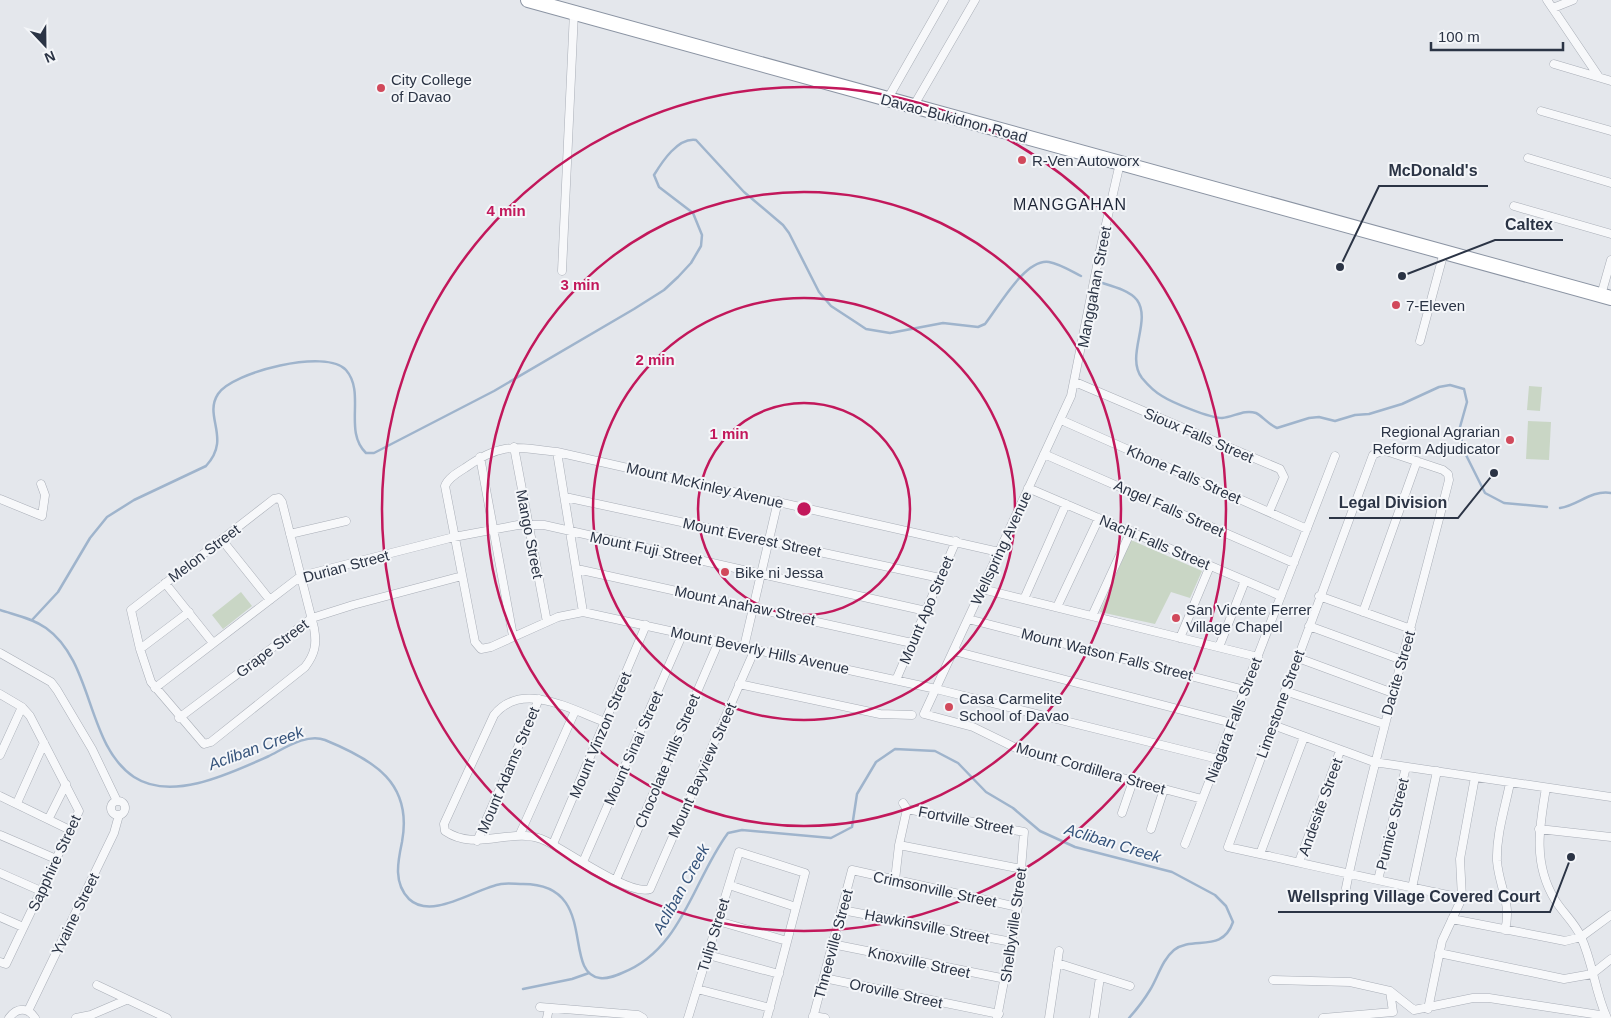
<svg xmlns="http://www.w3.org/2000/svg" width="1611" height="1018" font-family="Helvetica,sans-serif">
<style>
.green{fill:#c9d6c5}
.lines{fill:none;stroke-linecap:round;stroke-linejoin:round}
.stream{stroke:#9fb4cc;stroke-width:2.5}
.street-casing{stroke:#a9aeb7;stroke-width:9}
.highway-casing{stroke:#8b94a3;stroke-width:16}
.street{stroke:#f7f8fa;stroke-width:8}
.highway{stroke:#fff;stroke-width:14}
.ring{fill:none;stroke:#c2185b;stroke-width:2.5}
.poi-dot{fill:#d1495b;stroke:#f4f6f9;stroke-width:2}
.labels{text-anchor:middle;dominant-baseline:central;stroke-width:4;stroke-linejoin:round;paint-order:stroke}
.poi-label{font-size:15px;fill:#2b3445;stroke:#f4f6f9;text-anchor:start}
.street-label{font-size:15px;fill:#2b3445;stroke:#f4f6f9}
.neighbourhood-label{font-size:16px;letter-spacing:1px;fill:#1d2536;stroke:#f4f6f9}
.water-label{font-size:16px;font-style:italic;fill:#34527a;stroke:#f4f6f9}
.centre{fill:#c2185b;stroke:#f4f6f9;stroke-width:2.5}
.ring-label{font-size:15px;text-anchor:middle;font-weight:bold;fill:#c2185b;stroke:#f4f6f9;stroke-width:4;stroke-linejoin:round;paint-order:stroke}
.leader{fill:none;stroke:#2b3445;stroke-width:2}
.callout-dot{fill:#2b3445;stroke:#f4f6f9;stroke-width:2}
.callout-label{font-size:16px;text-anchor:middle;font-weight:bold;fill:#2b3445;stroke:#f4f6f9;stroke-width:4;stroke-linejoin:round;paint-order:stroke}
</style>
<rect width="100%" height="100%" fill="#e4e7ec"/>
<path class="green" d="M1529,386L1542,387L1540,411L1527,410Z
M1528,421L1551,422L1549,460L1526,459Z
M1131,540L1202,571L1190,598L1171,592L1155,624L1100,612Z
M241,592L252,606L223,629L212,615Z"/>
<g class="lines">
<path class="stream" d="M1099,282C1111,286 1129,290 1137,300C1152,321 1125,356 1142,378C1147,384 1155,392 1162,396C1173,403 1210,418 1222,418C1234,417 1244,409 1256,413C1261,415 1269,425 1277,428L1309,418L1319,417L1335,421L1355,415L1369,414L1402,404L1439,387L1450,385L1464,389L1467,402L1460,427L1461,439L1466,455L1485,493L1504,503L1547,507
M1560,508C1579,505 1590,490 1611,493
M0,610C15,615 32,618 46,628C94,662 86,745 134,777C172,802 231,773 269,756C285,748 307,733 325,740C374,760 413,783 402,842C398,861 393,883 409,899C432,921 476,888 501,884C508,883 516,884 523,884C600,884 561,973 600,978C608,979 615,976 622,973C682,950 693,880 728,833L742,830L831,838L852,827L857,794L876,762L895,749L935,751L958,763L986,792L1013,808L1040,831L1075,847L1172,872L1215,895L1226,906L1233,922C1222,954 1193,935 1174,950C1162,960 1158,977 1150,990C1144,1000 1137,1009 1129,1018
M32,620L58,592L90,538L107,517L134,500L206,466C232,438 203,417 218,394C232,372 327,348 346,370C366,393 343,431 366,453H374L494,391L634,309L664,290L678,277L691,263L701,246L702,235L693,213L659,187L654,175C662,162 678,137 696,140L744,192L783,225L789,233L819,292L831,306L857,323L866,329L890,333L943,323L978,327L985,324C998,308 1025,258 1049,262C1060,264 1071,271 1081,276
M523,989L572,979L589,973"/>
<defs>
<path id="street" d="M1547,0L1599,77
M1553,8L1573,0
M1554,64L1611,81
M887,100L944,0
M913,107L975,0
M1541,111L1611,131
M1528,158L1611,183
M1120,163L1101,246L1071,396L924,714L973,727L1024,752L1202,799
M1514,206L1611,234
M562,271L574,12
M1601,295L1611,260
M1420,341L1444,252
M1075,382L1280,469L1284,477L1269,512
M1061,420L1307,529
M514,447L547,622
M557,452L583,612
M1044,454L1294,563
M480,457L513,636
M1028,488L1281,596
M565,497L940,578
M279,498L282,502L314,628C317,644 315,654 305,667L211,742L204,744L151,682L140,649L131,610L274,499Z
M0,499L42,516L45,495L41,484
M290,534L346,521
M222,540L270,600
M999,552L557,452C515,447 501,442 465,468C457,473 448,478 445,486L475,642L481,649L491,647L558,617L583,612L936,689L1218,759
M577,569L912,643
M165,583L213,643
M982,589L1258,657
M1319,596L1411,629
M1024,599L1066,504
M1057,607L1099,518
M1363,612L1417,461
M1092,616L1131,531
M968,619L1245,690
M1309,626L1402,660
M1180,638L1210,566
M744,647L778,501
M1219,647L1245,581
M140,649L189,612
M954,651L1232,723
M0,653L51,682L57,690L92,749L117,801
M1298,658L1393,693
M896,680L956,541
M739,684L880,714L912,715
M155,688L301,576L454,537L518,525H544L926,611
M1285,691L1384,724
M0,694L22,707L30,716L79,811L6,964L0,962
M179,718L312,618L353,605L462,576
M605,722C572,710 522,680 494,715L444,824L445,831C477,853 513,825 546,841C565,850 631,897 650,889L755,649
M1273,725L1374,762L1611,797
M0,755L22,707
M1546,788C1539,828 1533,864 1555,900C1563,913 1575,923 1581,937C1593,963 1595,992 1607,1018
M0,796L70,830
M111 808a7 7 0 1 1 14 0a7 7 0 1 1-14 0Z
M17,803L44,743
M907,809L1024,832L1018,907L997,1018
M1122,813L1133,781
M49,818L66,784
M1151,829L1164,789
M1539,829L1611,837
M520,834L575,711
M0,835L56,859
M477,841L539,699
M553,844L646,625
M1185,844L1335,456
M899,845L1022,869
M1260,854L1304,737
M583,862L683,633
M1299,862L1340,751
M0,873L41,891
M616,880L719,641
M895,880L899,845L907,809L903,803
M1378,880L1406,767
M729,885L796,907
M1346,888L1349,873C1378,741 1416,611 1449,480L1448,474L1443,470L1383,450L1373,455L1228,847C1306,864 1384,882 1462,898
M1412,888L1437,771
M842,910L1012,942
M0,917L23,927
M1452,919L1565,941L1581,937L1611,915
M718,921L787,941
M1505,930C1512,903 1499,887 1497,861C1496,835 1505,808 1510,783
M832,944L1006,979
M1439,953L1564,979L1592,974L1611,959
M708,955L779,974
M1057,963L1130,986
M824,978L999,1014
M1273,980L1350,982L1390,991L1414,1010L1473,998H1489L1606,1016
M97,985L167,1018
M697,989L770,1008
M540,1007L638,1015L643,1018
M1428,1009L1442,941L1462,898L1460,859L1475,777
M28,1011L114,833L119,815
M813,1016L825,1018
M9,1018C17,1007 28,1007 35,1018
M76,1018L91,1015L126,1000
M547,1018L549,1008
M688,1018L739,852L805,873L767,1018
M813,1018L852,870L1018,907
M1049,1018L1059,951
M1094,1018L1100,977
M1323,1018L1393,1012L1390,991"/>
<path id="highway" d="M528,0L1611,298"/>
</defs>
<use href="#street" class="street-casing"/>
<use href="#highway" class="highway-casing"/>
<use href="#street" class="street"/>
<use href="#highway" class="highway"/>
</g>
<g class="ring">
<circle cx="804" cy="509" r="106"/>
<circle cx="804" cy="509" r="211"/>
<circle cx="804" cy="509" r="317"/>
<circle cx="804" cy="509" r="422"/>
</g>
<g class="poi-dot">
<circle cx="381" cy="88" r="5"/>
<circle cx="1022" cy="160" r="5"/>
<circle cx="1396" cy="305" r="5"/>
<circle cx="1510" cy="440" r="5"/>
<circle cx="725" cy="572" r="5"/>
<circle cx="1176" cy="618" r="5"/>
<circle cx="949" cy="707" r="5"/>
</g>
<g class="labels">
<g class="poi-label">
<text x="391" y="79">City College<tspan x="391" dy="17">of Davao</tspan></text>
<text x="1032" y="160">R-Ven Autoworx</text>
<text x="1406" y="305">7-Eleven</text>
<text x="1500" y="431" text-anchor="end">Regional Agrarian<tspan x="1500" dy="17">Reform Adjudicator</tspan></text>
<text x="735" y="572">Bike ni Jessa</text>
<text x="1186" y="609">San Vicente Ferrer<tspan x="1186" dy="17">Village Chapel</tspan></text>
<text x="959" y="698">Casa Carmelite<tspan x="959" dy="17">School of Davao</tspan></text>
</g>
<g class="street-label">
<text transform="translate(954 118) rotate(15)">Davao-Bukidnon Road</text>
<text transform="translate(1094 287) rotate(-79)">Manggahan Street</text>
<text transform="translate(1199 435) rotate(23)">Sioux Falls Street</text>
<text transform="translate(1184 474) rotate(24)">Khone Falls Street</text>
<text transform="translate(705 485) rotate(13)">Mount McKinley Avenue</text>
<text transform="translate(1169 508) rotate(24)">Angel Falls Street</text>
<text transform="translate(530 534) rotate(79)">Mango Street</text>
<text transform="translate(752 537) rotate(12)">Mount Everest Street</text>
<text transform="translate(1155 542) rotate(23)">Nachi Falls Street</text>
<text transform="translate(646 548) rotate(12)">Mount Fuji Street</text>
<text transform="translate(1001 548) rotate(-65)">Wellspring Avenue</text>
<text transform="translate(204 553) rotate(-37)">Melon Street</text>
<text transform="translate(346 566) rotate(-15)">Durian Street</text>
<text transform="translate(745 605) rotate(12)">Mount Anahaw Street</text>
<text transform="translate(926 610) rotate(-67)">Mount Apo Street</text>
<text transform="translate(272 648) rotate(-37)">Grape Street</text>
<text transform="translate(760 650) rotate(12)">Mount Beverly Hills Avenue</text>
<text transform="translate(1107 654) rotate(14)">Mount Watson Falls Street</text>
<text transform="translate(1398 673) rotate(-74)">Dacite Street</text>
<text transform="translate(1280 704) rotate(-70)">Limestone Street</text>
<text transform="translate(1233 720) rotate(-69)">Niagara Falls Street</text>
<text transform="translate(600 735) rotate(-67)">Mount Vinzon Street</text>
<text transform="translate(633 748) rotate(-66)">Mount Sinai Street</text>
<text transform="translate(667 761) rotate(-67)">Chocolate Hills Street</text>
<text transform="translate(1091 768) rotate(16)">Mount Cordillera Street</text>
<text transform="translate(508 770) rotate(-67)">Mount Adams Street</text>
<text transform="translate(702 770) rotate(-66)">Mount Bayview Street</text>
<text transform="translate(1320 807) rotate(-70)">Andesite Street</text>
<text transform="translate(966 820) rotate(11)">Fortville Street</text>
<text transform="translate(1392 824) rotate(-76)">Pumice Street</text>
<text transform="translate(54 863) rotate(-65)">Sapphire Street</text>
<text transform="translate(935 889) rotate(12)">Crimsonville Street</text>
<text transform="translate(75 914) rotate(-64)">Yvaine Street</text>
<text transform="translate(1013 925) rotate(-82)">Shelbyville Street</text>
<text transform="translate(927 926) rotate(11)">Hawkinsville Street</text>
<text transform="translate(713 935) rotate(-73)">Tulip Street</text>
<text transform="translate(833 944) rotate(-75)">Thneeville Street</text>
<text transform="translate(919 962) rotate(12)">Knoxville Street</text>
<text transform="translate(896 993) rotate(12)">Oroville Street</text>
</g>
<g class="neighbourhood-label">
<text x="1070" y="204">MANGGAHAN</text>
</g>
<g class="water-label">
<text transform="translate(256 748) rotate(-20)">Acliban Creek</text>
<text transform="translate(1113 843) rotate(17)">Acliban Creek</text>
<text transform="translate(681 889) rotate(-61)">Acliban Creek</text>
</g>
</g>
<circle cx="804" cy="509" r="8" class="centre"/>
<g class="ring-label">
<text x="506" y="216">4 min</text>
<text x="580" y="290">3 min</text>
<text x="655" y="365">2 min</text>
<text x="729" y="439">1 min</text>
</g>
<path class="leader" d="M1340 267L1379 186H1488M1402 276L1495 240H1563M1494 473L1458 518H1329M1571 857L1550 912H1278"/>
<g class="callout-dot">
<circle cx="1340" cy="267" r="5"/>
<circle cx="1402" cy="276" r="5"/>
<circle cx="1494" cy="473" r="5"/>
<circle cx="1571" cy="857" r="5"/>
</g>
<g class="callout-label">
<text x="1433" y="176">McDonald's</text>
<text x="1529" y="230">Caltex</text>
<text x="1393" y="508">Legal Division</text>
<text x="1414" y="902">Wellspring Village Covered Court</text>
</g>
<g transform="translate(45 45) rotate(158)" stroke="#f4f6f9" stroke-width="4" paint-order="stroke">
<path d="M0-4L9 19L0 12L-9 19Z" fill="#2b3445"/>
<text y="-8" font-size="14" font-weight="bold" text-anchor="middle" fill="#2b3445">N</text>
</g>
<path d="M1431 42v8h132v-8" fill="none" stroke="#2b3445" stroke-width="2.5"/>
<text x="1438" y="42" font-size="15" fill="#2b3445" stroke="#f4f6f9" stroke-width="4" paint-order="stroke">100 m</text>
</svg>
